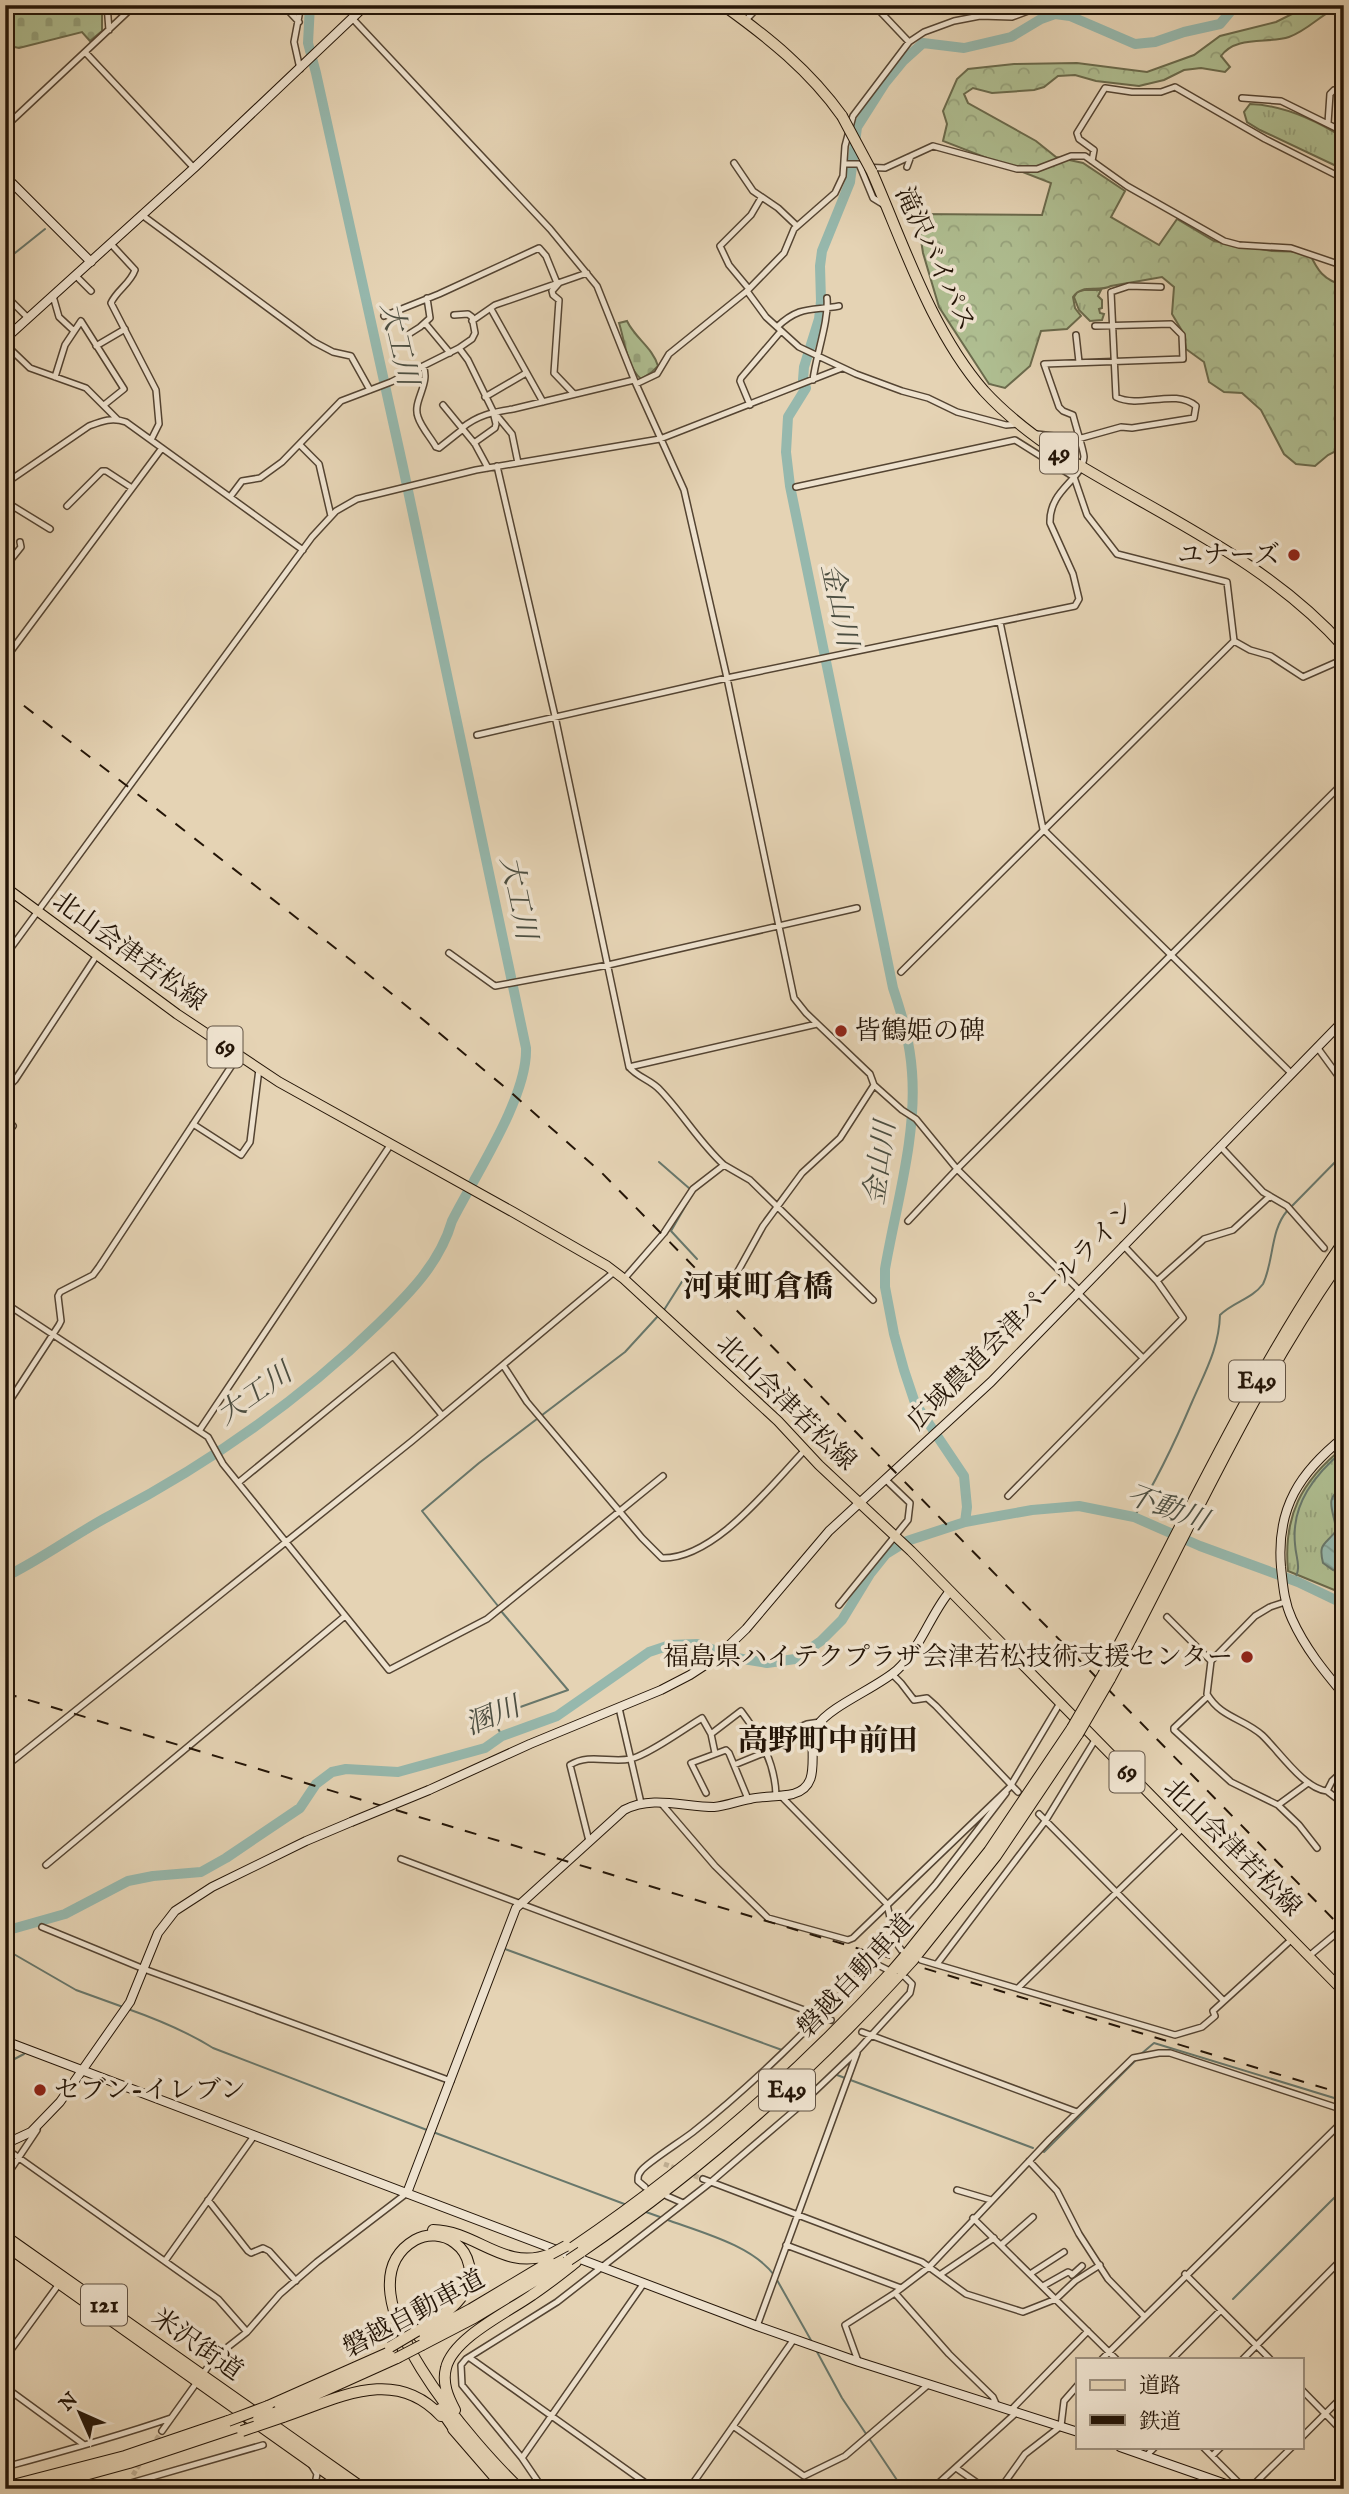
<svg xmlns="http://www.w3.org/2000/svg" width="1349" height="2494" font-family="'IM FELL English','Noto Serif JP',serif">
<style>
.grass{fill:url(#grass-tufts);stroke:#6a6a4c;stroke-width:2}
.forest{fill:url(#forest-crowns);stroke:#6a6a4c;stroke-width:2}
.cemetery{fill:url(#cemetery-stones);stroke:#6a6a4c;stroke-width:2}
.water{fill:url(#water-waves);stroke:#68776b;stroke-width:2}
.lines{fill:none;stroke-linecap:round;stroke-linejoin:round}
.stream{stroke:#68776b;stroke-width:2}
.river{stroke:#96b8ad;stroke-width:10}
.street-tunnel{stroke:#bead91;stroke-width:5;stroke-dasharray:5 2.5;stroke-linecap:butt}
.street-casing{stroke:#544432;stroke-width:8}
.secondary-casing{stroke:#241507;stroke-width:10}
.primary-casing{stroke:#241507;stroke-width:11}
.highway-casing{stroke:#241507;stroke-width:12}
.street{stroke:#eee2ce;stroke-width:5}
.secondary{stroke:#eee2ce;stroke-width:8}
.primary{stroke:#e5d3b4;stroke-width:9}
.highway{stroke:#e5d3b4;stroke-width:10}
.rail{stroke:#241507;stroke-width:2;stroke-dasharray:12 12;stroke-linecap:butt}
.secondary-bridge-casing{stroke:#241507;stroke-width:10;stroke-linecap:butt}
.highway-bridge-casing{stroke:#241507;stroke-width:12;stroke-linecap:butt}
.secondary-bridge{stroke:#eee2ce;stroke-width:8}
.highway-bridge{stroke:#e5d3b4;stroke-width:10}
.poi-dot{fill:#8f2418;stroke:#eee2ce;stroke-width:2.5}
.labels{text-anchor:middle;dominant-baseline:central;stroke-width:7;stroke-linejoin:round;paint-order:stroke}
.shield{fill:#eee2ce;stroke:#615243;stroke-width:2}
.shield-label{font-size:24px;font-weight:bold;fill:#241507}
.street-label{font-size:26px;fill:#241507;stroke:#eee2ce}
.poi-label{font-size:26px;fill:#241507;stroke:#eee2ce;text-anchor:end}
.water-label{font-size:28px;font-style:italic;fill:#4c4e41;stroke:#eee2ce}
.quarter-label{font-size:30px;font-weight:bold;fill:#241507;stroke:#eee2ce}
</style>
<defs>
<pattern id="grass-tufts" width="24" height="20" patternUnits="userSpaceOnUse" patternTransform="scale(1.75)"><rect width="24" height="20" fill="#afbe91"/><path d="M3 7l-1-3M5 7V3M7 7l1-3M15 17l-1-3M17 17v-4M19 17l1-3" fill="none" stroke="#96a27c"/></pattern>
<pattern id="forest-crowns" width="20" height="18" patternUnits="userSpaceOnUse" patternTransform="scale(1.75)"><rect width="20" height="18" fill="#afbe91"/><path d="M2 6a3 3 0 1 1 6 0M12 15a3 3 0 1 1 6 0" fill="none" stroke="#96a27c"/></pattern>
<pattern id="cemetery-stones" width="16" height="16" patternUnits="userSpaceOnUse" patternTransform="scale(1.75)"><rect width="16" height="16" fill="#afbe91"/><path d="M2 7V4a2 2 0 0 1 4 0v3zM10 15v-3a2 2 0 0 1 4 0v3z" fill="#96a27c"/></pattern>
<pattern id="water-waves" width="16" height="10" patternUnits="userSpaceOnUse" patternTransform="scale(1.75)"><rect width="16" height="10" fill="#96b8ad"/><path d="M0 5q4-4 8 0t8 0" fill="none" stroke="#819d93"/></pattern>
</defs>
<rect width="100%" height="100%" fill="#e5d3b4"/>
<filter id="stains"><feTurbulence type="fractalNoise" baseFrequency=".00286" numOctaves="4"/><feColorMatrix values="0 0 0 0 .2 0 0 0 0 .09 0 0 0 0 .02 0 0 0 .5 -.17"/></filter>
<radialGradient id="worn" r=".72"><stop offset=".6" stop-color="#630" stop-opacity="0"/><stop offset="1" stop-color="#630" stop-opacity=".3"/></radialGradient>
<path class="grass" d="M1250,104C1282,105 1317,121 1344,138L1343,166L1334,165L1260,130L1247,122L1244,112Z
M1084,290H1101L1098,296L1102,300V308L1099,309L1100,313L1104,314L1102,320L1090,321L1079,310L1074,297L1077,292Z
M1344,1447V1594L1288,1571C1283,1516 1301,1481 1344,1447Z"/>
<path class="forest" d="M1310,5H1342C1323,12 1309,30 1289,37C1268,44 1236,35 1221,56L1230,67L1225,72L1201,68L1184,70L1164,80L1139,86L1096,81L1075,75L1058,76L1044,87L1034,90L992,93L973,88L964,94L968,103L1036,141L1056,157L1083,163L1125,191L1111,217L1159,245L1177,219L1214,241L1272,251L1309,252C1317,270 1324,281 1344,285V447L1328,455L1315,466L1296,464L1284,454L1261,410L1242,393L1224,392L1209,382L1204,362L1186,349L1184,334L1172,314L1174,287L1162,277L1111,286C1098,293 1082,283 1073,297L1075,308L1081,316L1067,329L1041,331L1030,366L1005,388L989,384L939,307L923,253L917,214L1042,215L1051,183L943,141L947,124L943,111L957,79L968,69L1014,64L1077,63L1147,72L1194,55L1220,36L1276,22Z"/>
<path class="cemetery" d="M35,5L47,12L63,5H102V31L90,41L82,32L19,48L5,45V6Z
M627,321C635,338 653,348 658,366L652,372L641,379C626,366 625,341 619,323Z"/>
<path class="water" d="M1344,1489V1553L1338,1551L1336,1554L1339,1566L1344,1568V1573L1333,1570L1323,1563C1318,1543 1325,1545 1336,1531C1336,1515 1321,1496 1344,1489Z"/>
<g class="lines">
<path class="stream" d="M5,261L45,229
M659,1162L690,1189
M693,1193L671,1231L697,1259
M1291,1207L1344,1153
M664,1310L690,1269
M1134,1517C1157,1480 1175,1442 1192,1402C1205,1372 1219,1348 1220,1315C1233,1302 1252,1299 1263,1284C1274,1261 1270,1231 1287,1211
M1294,1581C1302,1566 1296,1560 1295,1544C1291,1504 1315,1474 1344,1450
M498,1606L422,1511L479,1463L625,1352L658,1316
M501,1611L568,1690L492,1717L502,1736
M5,1949L76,1990L123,2007
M505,1949L782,2050
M128,2009C159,2020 186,2031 213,2048L427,2130
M1141,2054L1154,2043L1344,2101
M5,2064L24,2054
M837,2075L1033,2148
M433,2132L627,2205
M1044,2152L1135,2061
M646,2212L660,2217
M665,2219C700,2232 752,2245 774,2275
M777,2280L812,2342
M1233,2299L1344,2188
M816,2350L842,2398L903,2489"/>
<path class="river" d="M965,1522L967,1507L964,1476L915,1403L904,1370L894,1334L885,1287V1269C896,1205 917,1137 912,1072C910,1042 902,1015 893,988L790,486L786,452L788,417L806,388L803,380L804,367L819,319L821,301L820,266L822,251L850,182L857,127L885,83L903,61L923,43L964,48L1011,37L1041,19L1055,14L1070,16L1135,44L1155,42L1184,32L1220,24L1236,5
M5,1577C42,1559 75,1534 111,1515C208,1464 300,1400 378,1324C409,1294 440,1263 452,1221C474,1177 528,1097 526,1048L403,467L316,73L308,43L310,5
M5,1931L65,1914L128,1881L153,1876L201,1872L226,1858L300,1808L316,1784L332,1772L346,1769L398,1772L485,1748L502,1736L557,1716L649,1652L670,1645L697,1644L737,1658L767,1663L795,1659L821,1641L842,1620L870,1574L886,1554L907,1541L965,1522L1032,1510L1079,1506L1134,1517L1200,1546L1298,1582L1344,1604"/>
<path class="street-tunnel" d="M1324,1248L1344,1273
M664,2164L678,2169
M687,2173L703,2179
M152,2446L162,2431
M133,2475L142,2460"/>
<defs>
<path id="street" d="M42,5L47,8L55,5
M107,5L109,30
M283,5L299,22
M874,5L909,42
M352,18L550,229L597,286L636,384L684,490L727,678L794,998L806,1013L870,1074L874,1085L902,1110L916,1119L957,1169L1080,1291
M745,21L760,5
M85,52L194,168
M300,69L294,42L301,5
M1242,98L1281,101L1344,132
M1328,123L1330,94L1334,90L1344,89
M5,127L135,5
M1092,161L1094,150L1079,139L1077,133L1105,88L1132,92H1161L1175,87L1265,139L1344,179
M734,163L753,191L778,208L797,226
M845,164H859L873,198L886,206
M861,167L885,168L933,146L1017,169H1037L1071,156H1085L1127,186L1224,241L1239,245L1291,248L1344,266
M907,167L911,156
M142,215L314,342L333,352L351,356L370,390
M111,244L135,270C130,284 117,290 111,303L156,390L159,424L151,440
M76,276L91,291
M559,283L552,291L553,295L559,300L554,373L574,394
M749,289L729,265L720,246L751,215L761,198
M747,291L766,317L799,347L856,374L902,391L928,398L957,412L1006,425L1019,424
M5,295L28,318
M53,296L59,317L74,331
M491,309L543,402
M384,316L439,294L539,248L546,256L557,283
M472,321L495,305L587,273
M425,323L450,353
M777,327C800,305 812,311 839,306
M409,334L420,327L430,318L427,298
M1076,335L1079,362
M5,344L30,368L86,388L117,419
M96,346L125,329
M459,348L468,360L493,411L512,434L518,463
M423,366C431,384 412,401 418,417C421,427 431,438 436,447L439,448L463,429
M55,377L65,345L81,321L124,389L104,405
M813,380C816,355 829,321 827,298
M636,384L657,374L669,354L747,291L784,253L794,229L835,193L843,176L845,146L853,116L909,42L924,32L954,21L980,16L1012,17L1044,5
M485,397L526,373
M443,405L475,444L488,468
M750,405L740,381L741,378L781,331
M462,428C478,415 493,412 513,409L634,380
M1037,434L1078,439L1121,427L1132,428L1194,418L1196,406C1175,388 1140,409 1116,397L1111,292L1129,286L1161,287
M474,443L495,428L496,424L493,412
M300,445L319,464L331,516
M497,466L555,716L629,1067C637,1077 651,1080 660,1090C683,1114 699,1142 724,1165
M796,487L1015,440L1074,477L1087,515L1117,554L1227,582L1234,641L1250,650L1271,656L1303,677L1344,659
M5,492L6,483L89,426C102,421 112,417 126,422L303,550
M230,497L242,481L260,478L282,462L341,401L391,382L459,348L472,339L475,333L472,317L468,314L454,315
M6,502L50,529
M67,506L102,471H106L132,488
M5,567L21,547L20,542
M1000,622L1043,829L1292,1074
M5,659L162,448
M477,735L727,678L1075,606L1079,599L1073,574L1050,523C1049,489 1082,481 1084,457C1084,451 1075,424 1073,415L1063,411L1059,407L1044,364L1183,359L1182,335L1171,324L1095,326
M449,953L495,986L608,965L857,908
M5,956L312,537L336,511L357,499L476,470L660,439L842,368
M901,972L1234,641
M5,1033V1034
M1317,1047L1344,1084
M629,1067L817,1024
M5,1083L11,1084L15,1080L97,955
M5,1117L13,1126L5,1135
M193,1124L241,1155L250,1142L259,1069
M1220,1146L1263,1192L1287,1206L1324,1248
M5,1160L9,1168L5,1178
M908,1221L957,1169L1344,782
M624,1279L664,1233L693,1189L724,1165L750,1180L873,1300
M1157,1281L1204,1239L1233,1230L1270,1196
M727,1291L763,1226L802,1173L840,1138L874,1085
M1078,1293L1142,1357
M5,1303L208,1437L223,1464L389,1670L487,1619L663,1476
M503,1365L527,1402L642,1538L662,1558C715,1559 770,1486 805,1450
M5,1408L59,1325L61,1321L58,1296L60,1292L93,1275L99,1267L238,1056
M199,1431L391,1144
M239,1482L393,1356L441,1414
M1008,1496L1183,1318L1157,1281L1123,1245
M1285,1602L1270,1607L1255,1616L1211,1661L1207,1694C1221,1718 1243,1718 1262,1735C1279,1751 1304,1789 1327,1791
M839,1605L908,1520L910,1503L885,1479
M1167,1617L1211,1661
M892,1674L901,1683L914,1700L927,1698L936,1706L1018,1792
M1208,1696L1174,1728V1730L1231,1782L1278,1805L1299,1825L1317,1848
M619,1708L641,1803
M711,1734L741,1711C760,1736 775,1763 776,1795
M763,1742L807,1724L820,1722
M734,1765L766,1752
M5,1767L412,1441L614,1272
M1344,1770L1332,1781L1327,1791L1344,1804
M1011,1785L1060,1703
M706,1793L691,1763L726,1750L729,1753L748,1799
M780,1795L887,1904L895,1941L902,1951
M661,1803L715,1866L768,1918L848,1940L853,1938L1012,1785
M1278,1805L1308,1783
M589,1841L570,1765C589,1753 610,1763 630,1759C645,1757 687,1727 702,1718L711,1734L715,1753
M401,1859L831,2020
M46,1865L345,1616
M893,1925L903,1921L935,1885L1006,1793
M42,1927L144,1969L451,2081
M1309,1956L1344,1927
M921,1960L1175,2035L1202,2027L1215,2016L1213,2011L1224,2001L1039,1814
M937,1964L1046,1820L1095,1740
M1018,1988L1183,1828
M1224,2001L1292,1939
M862,2032L1077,2112
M5,2148L218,2299L247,2332
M1029,2161L1057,2191L1079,2234L1108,2279L1144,2316
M5,2178L37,2130
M703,2179L922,2262L966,2294L1023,2312L1056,2299L1075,2281L1100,2265
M645,2187L638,2181C638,2176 638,2175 641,2171C645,2164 683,2140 693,2132C755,2083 811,2026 866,1969L878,1965L886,1969
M957,2190L991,2200
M667,2196L683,2203
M208,2200L248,2251L251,2253L263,2248L269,2251L296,2281
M973,2218L1116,2359
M786,2245L901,2288
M1001,2245L1033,2217
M165,2261L254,2136
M941,2274L994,2238
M1030,2274L1064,2252
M1185,2274L1270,2359
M1072,2275L1082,2266
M1043,2286L1068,2272L1072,2274
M895,2293L949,2354L993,2397L997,2406
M757,2326L857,2053
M5,2358L59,2284
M470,2358L654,2489
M1102,2359L1344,2120
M1172,2359L1221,2310
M1243,2359L1344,2257
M858,2361L845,2325L895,2293L929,2267L1050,2139L1133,2058L1159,2053H1170L1344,2110
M5,2387L83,2444
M1302,2390L1344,2433
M1011,2410L1088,2331
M733,2426L804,2476L845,2456L929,2384
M162,2431L215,2357L247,2332L280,2294L317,2262L407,2193
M1302,2437L1344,2395
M1203,2447L1245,2489
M1146,2456L1155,2447
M1212,2456L1221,2447
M522,2458L644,2283
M312,2466L317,2474L314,2489
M5,2467C61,2452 116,2437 171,2418
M956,2468L986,2489
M316,2486L327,2482L337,2483
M110,2489L263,2445
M543,2489L522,2458L462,2385L461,2365L466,2359L557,2302L711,2182L795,2110L858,2050L910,1993L912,1984L905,1977
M689,2489L794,2339
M932,2489L1017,2412
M1000,2489L1025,2454L1061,2426L1064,2401L1078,2385
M1249,2489L1292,2447"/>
<path id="secondary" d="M5,176L91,262
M5,339L194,168L366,5
M1344,1437C1300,1472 1276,1508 1281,1567C1283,1585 1284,1602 1292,1619C1305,1648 1324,1671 1344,1695
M429,1790L530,1744L661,1690L690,1675L716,1658L746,1629L829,1531L991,1382L1344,1020
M5,2041L757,2326L859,2362L1078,2432
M5,2144L31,2132L60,2102L130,2002L158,1933L175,1911L212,1887L306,1841L351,1822
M407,2193L516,1908L624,1810C652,1795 684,1807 714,1807C726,1806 738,1801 750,1799C764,1796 779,1797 793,1794C826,1785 804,1746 818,1725C829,1707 878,1687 897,1670C921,1648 930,1615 950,1591
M1120,2447L1240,2489"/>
<path id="primary" d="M5,887L177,1014L279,1082L513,1212L607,1266L624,1279L778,1421L819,1465L911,1551L1344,1992"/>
<path id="highway" d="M723,5C768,37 810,71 842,116
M872,172C904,245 931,330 984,391C1006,415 1032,435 1059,453C1156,514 1266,559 1344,647
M1104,1673C1182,1528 1250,1377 1344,1241
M1110,1679C1186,1537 1251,1388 1344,1256
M905,1956L989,1851L1072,1728
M913,1960L996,1856L1078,1734
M433,2230C478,2231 503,2272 551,2254
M5,2236L364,2489
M5,2245L349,2489
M572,2248C690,2168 796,2076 893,1970
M581,2252C700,2171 805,2078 902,1972
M417,2331C440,2317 476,2298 469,2265C467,2256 462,2248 455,2243C444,2234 427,2233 415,2240C331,2289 481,2452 520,2489
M419,2337L471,2309L558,2257
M422,2345L474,2318L569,2260
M268,2406L392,2351
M440,2409L456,2432
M455,2410C448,2397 442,2383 446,2368C453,2338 508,2312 532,2295C547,2285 562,2273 576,2262
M277,2412L397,2358
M283,2417C337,2399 394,2365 441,2416
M453,2429L505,2489
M5,2487L125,2456L228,2421
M34,2489L129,2463L240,2426"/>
</defs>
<use href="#street" class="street-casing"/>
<use href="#secondary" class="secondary-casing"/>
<use href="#primary" class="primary-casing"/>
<use href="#highway" class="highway-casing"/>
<use href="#street" class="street"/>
<use href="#secondary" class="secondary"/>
<use href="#primary" class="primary"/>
<use href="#highway" class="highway"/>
<path class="rail" d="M5,691L352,961L507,1089L602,1173L1344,1930
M5,1693L1344,2094"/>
<defs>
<path id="secondary-bridge" d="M351,1822L429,1790"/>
<path id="highway-bridge" d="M842,116L872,172
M1072,1728L1104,1673
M1078,1734L1110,1679
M893,1970L905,1956
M902,1972L913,1960
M551,2254L566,2246
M569,2260L581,2252
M390,2347L417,2331
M397,2358L422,2345
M258,2419L277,2412
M228,2421L268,2406
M242,2431L283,2417"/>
</defs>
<use href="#secondary-bridge" class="secondary-bridge-casing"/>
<use href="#highway-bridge" class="highway-bridge-casing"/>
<use href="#secondary-bridge" class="secondary-bridge"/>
<use href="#highway-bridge" class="highway-bridge"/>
</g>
<g class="poi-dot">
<circle cx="1294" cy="555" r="7"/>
<circle cx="841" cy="1031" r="7"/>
<circle cx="1247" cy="1657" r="7"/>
<circle cx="40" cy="2090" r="7"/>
</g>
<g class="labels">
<g class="shield">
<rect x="1040" y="432.5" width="38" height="41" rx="5"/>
<rect x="207.5" y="1026.5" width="35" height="41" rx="5"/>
<rect x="1229" y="1360.5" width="56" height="41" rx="5"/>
<rect x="1109.5" y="1751.5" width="35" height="41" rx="5"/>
<rect x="759" y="2069.5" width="56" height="41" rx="5"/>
<rect x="81" y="2284.5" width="46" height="41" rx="5"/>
</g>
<g class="shield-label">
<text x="1059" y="453">49</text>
<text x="225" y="1047">69</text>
<text x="1257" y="1381">E49</text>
<text x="1127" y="1772">69</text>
<text x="787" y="2090">E49</text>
<text x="104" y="2305">121</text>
</g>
<g class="street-label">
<text transform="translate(935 259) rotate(65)">滝沢バイパス</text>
<text transform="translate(129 952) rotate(36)">北山会津若松線</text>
<text transform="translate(1022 1316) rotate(-45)">広域農道会津パールライン</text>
<text transform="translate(786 1403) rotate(44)">北山会津若松線</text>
<text transform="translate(1232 1848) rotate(45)">北山会津若松線</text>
<text transform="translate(856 1976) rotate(-47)">磐越自動車道</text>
<text transform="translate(414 2314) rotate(-28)">磐越自動車道</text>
<text transform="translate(197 2345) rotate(35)">米沢街道</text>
</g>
<g class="poi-label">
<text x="1280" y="555">ユナーズ</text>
<text x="855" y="1031" text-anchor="start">皆鶴姫の碑</text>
<text x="1233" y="1657">福島県ハイテクプラザ会津若松技術支援センター</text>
<text x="54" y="2090" text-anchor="start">セブン-イレブン</text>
</g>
<g class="water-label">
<text transform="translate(398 344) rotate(77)">大工川</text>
<text transform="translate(838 605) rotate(78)">金山川</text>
<text transform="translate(517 898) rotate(78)">大工川</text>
<text transform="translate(881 1163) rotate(-82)">金山川</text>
<text transform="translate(255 1395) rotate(-35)">大工川</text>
<text transform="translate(1167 1509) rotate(20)">不動川</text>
<text transform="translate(493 1717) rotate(-22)">溷川</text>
</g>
<g class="quarter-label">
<text x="758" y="1288">河東町倉橋</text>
<text x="828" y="1742">高野町中前田</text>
</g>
</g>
<rect width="1349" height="2494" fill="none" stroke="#e5d3b4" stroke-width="28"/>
<rect x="7" y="7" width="1335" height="2480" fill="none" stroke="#241507" stroke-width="3.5"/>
<rect x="14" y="14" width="1321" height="2466" fill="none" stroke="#241507" stroke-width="2"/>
<rect x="1076" y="2358" width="228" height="91" fill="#eee2ce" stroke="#9d907e" stroke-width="2"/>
<rect x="1090" y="2380" width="35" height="10" fill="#e5d3b4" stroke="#9d907e" stroke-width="2"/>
<text x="1139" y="2392" font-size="21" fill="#241507">道路</text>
<rect x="1090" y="2415" width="35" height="10" fill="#241507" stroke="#9d907e" stroke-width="2"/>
<text x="1139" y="2428" font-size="21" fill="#241507">鉄道</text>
<g transform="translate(80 2413) rotate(315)" stroke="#eee2ce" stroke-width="5" paint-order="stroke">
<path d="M0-5L12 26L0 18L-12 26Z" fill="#241507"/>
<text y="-10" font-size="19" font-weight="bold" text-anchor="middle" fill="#241507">N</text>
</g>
<rect width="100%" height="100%" filter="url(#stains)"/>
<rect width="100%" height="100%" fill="url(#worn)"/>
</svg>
